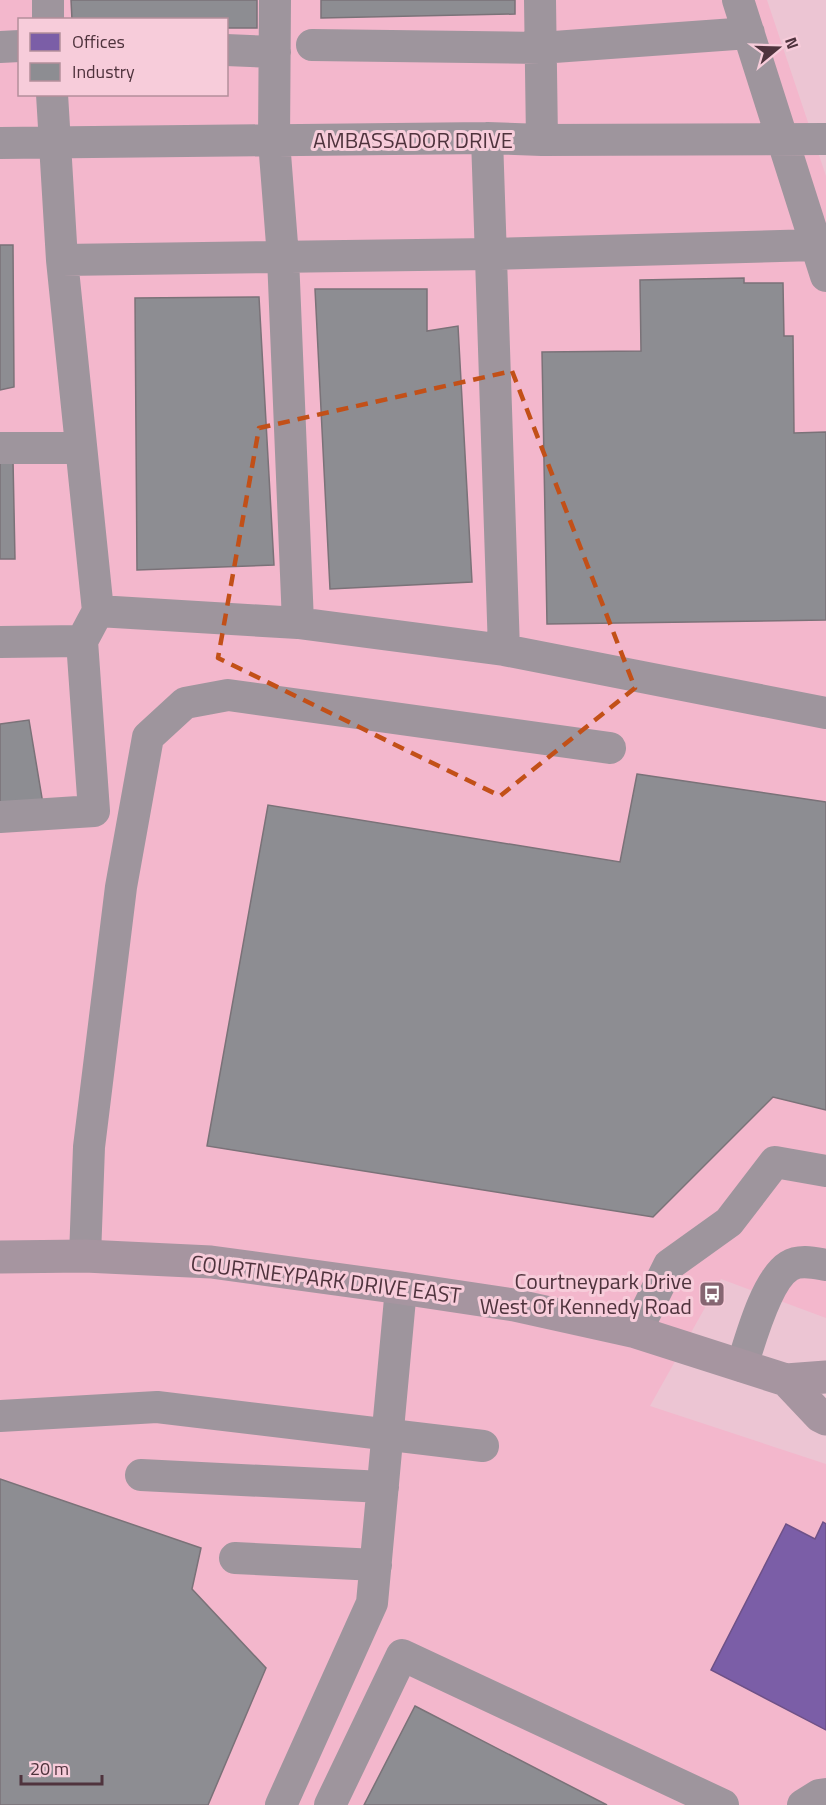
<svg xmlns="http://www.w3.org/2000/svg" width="826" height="1805" font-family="'Titillium Web',sans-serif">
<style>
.built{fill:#f3b7cc;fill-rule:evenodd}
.offices{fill:#7b5ea7;stroke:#6e5187;stroke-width:1.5}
.industry{fill:#8d8d92;stroke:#7a7278;stroke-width:1.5}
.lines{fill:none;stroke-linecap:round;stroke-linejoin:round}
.minor{stroke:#9e959d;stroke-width:32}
.major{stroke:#a695a0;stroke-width:33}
.marked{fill:none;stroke:#c25018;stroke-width:4.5;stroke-dasharray:12 8;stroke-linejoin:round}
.labels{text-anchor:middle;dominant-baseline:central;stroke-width:6;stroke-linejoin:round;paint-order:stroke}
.street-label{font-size:22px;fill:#4f333d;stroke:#f7ccda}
.poi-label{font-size:22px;fill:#4f333d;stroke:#f7ccda;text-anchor:end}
</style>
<rect width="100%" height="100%" fill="#ecc5d3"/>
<path class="built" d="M0,0H767L826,176V1318L721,1279L650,1406L826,1464V1805H0ZM20,20H226V94H20Z"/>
<path class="offices" d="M823,1522L826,1524V1730L711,1670L786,1524L815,1539Z"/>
<path class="industry" d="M71,0H257V28H226V20H72Z
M321,0H515V14L321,18Z
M0,245H13L14,387L0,390Z
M744,278V283H783L784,336H793L794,433L826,432V620L547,624L542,352L641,351L640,280Z
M315,289H427V331L458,326L472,582L330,589Z
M259,297L274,565L137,570L135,298Z
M0,460H13L15,559H0Z
M29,720L43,804L0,805V724Z
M637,774L826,802V1110L773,1097L653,1217L207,1146L268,805L620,862Z
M0,1479L201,1548L192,1589L266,1668L208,1805H0Z
M415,1706L607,1805H364Z"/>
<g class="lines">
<path class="minor" d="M48,0V20
M275,0L274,141L283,257L298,623
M540,0L542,140
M738,0L826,276
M312,45L540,48L749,33
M0,47L20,46
M226,50L275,52
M52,94L62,260L98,611L298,623L504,650
M487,138L504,650L826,713
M0,143L487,138L542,140L826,139
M62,260L490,254L816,245
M0,448H81
M0,642L82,641
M0,817L94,811L82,641L98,611
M85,1256L89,1147L121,887L148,737L185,703L228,695L610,748
M636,1332L669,1265L729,1222L775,1162L826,1171
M742,1366C750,1341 766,1280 789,1266C800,1259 815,1263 826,1265
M0,1416L157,1407L483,1446
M141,1475L383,1487
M235,1558L376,1565
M281,1805L372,1603L401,1288
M330,1805L402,1655L723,1805
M803,1805L819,1795L826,1794"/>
<path class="major" d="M0,1257L85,1256L211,1262L401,1288L514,1305L636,1332L786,1380L826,1377
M786,1380L820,1416L826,1419"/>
</g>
<path class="marked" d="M512,371L635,688L500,796L218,658L259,428Z"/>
<defs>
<symbol id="bus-square" viewBox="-11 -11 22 22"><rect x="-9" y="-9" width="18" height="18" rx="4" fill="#866672" stroke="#f7ccda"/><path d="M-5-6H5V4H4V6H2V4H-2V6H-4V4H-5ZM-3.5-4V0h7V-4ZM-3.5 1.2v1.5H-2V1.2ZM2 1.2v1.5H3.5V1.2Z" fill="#fff"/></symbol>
</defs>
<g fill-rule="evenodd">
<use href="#bus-square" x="697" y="1279" width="30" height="30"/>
</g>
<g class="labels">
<g class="street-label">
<text x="413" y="140">AMBASSADOR DRIVE</text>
<text transform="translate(326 1279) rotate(7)">COURTNEYPARK DRIVE EAST</text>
</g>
<g class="poi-label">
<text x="692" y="1281">Courtneypark Drive<tspan x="692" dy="25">West Of Kennedy Road</tspan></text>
</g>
</g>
<rect x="18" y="18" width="210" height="78" fill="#f7ccda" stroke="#b48f9b" stroke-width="1.5"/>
<rect x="30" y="33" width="30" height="18" fill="#7b5ea7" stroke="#b48f9b" stroke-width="1.5"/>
<text x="72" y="48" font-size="18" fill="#4f333d">Offices</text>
<rect x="30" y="63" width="30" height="18" fill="#8d8d92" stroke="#b48f9b" stroke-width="1.5"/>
<text x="72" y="78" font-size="18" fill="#4f333d">Industry</text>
<g transform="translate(778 48) rotate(71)" stroke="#f7ccda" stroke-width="4.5" paint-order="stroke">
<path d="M0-4.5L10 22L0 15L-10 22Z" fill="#4f333d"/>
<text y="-9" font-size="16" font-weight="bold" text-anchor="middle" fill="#4f333d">N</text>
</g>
<path d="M21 1775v9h81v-9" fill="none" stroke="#4f333d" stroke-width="3"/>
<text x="30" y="1775" font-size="18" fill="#4f333d" stroke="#f7ccda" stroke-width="4.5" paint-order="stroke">20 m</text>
</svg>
